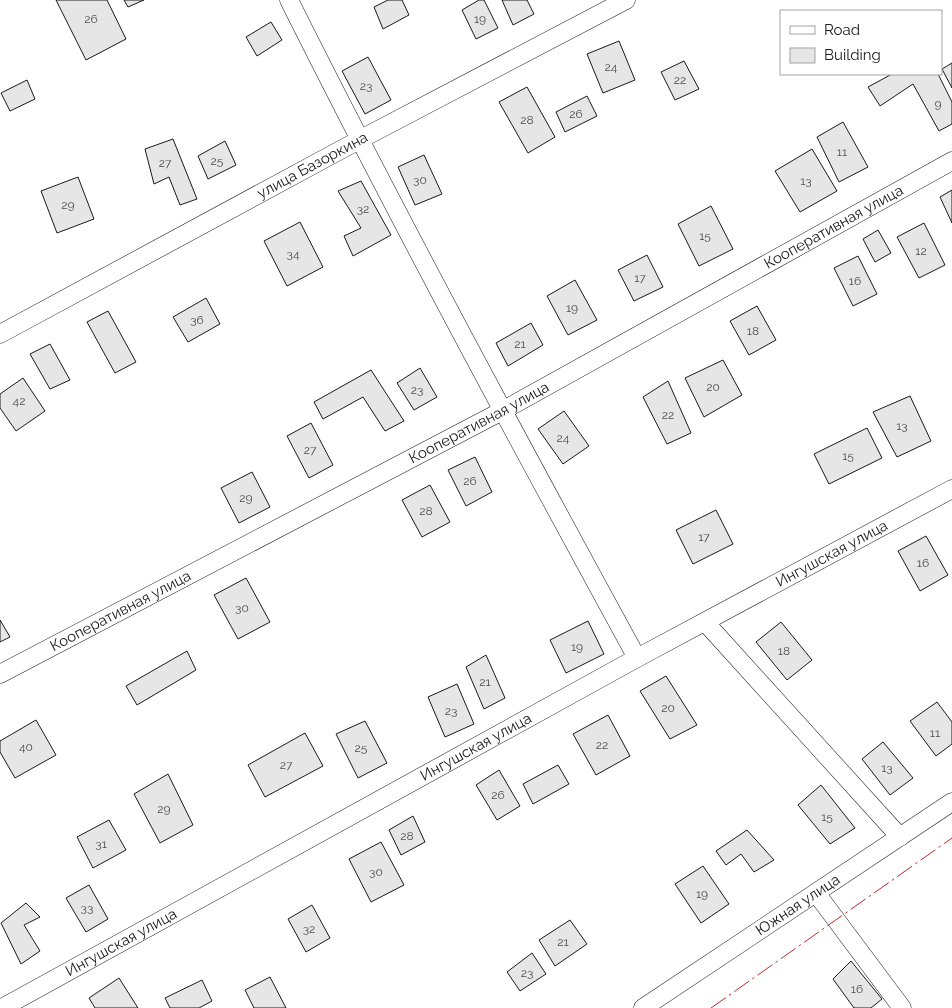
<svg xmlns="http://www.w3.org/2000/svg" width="952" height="1008" font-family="Raleway,sans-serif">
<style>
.building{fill:#e6e6e6;stroke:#1a1a1a}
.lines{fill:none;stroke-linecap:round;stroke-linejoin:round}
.street-casing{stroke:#1a1a1a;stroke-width:19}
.street{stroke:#fff;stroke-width:18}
.power{stroke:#c62828;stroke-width:1;stroke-dasharray:18 4 2.5 4;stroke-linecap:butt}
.labels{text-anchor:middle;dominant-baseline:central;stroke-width:4;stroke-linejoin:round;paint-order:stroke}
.number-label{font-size:12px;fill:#4d4d4d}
.street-label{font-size:15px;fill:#1a1a1a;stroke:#fff}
</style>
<rect width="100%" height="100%" fill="#fff"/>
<path class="building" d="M56,0H107L126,39L86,60Z
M124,0H144L128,7Z
M388,0H402L409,15L383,29L374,7Z
M479,0H484L498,28L476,39L462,10Z
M502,0H527L534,14L513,25Z
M271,22L282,40L257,56L246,37Z
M619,41L635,80L603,93L587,54Z
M368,57L391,100L365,114L342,71Z
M684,61L699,89L675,100L661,72Z
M952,63V88L942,69Z
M892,74H938L952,102V124L939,131L913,84L880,106L868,87Z
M27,80L35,99L10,111L1,93Z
M527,87L555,137L528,153L499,102Z
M587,96L597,116L565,132L556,112Z
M843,122L868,167L839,182L817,137Z
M173,139L197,199L180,205L169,177L154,184L145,149Z
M225,141L236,165L208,179L198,156Z
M812,149L837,191L800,212L775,171Z
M424,155L442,194L415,205L398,167Z
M78,177L94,219L57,233L41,191Z
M361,181L391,235L353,256L344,236L361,228L338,191Z
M952,190V223L940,197Z
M711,206L733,249L699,266L678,224Z
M300,222L323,267L287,286L264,241Z
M924,223L945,265L919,278L897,237Z
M878,230L891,253L875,262L863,239Z
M647,255L663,287L634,301L618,270Z
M858,256L877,294L853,306L834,268Z
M575,280L597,320L568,335L547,296Z
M206,298L220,324L188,342L173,317Z
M757,306L776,340L749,355L730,321Z
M108,311L136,362L115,373L87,322Z
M531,323L543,345L508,366L496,343Z
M50,344L70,380L50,389L30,354Z
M723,360L742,395L704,417L685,378Z
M420,368L437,397L414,410L397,383Z
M371,370L404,421L385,431L363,397L323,419L314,402Z
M23,378L45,411L16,431L0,408V394Z
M668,381L691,433L667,444L643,397Z
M910,396L931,441L897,457L873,412Z
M564,411L589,446L563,464L538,429Z
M311,423L333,465L309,478L287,436Z
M867,428L882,458L829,484L814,454Z
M475,457L492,492L466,506L448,470Z
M252,472L270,507L239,523L221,488Z
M430,485L450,522L422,537L402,500Z
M716,510L733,544L693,564L676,530Z
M926,536L948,575L920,591L898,551Z
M246,578L270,622L238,639L214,595Z
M0,620L10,637L0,642Z
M588,621L604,654L566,673L550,640Z
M781,622L812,660L787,680L756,642Z
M187,651L196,670L137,705L126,686Z
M486,655L505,698L484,709L466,667Z
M666,676L697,725L670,739L640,691Z
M457,684L474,724L445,737L428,697Z
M937,702L952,722V744L936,756L910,721Z
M608,715L630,756L596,775L573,734Z
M36,720L56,755L15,778L0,752V741Z
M365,721L387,763L358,778L336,734Z
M305,733L323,766L265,797L248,765Z
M883,742L913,778L890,795L862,759Z
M558,765L569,784L533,804L523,784Z
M499,770L520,806L497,820L476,785Z
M168,774L193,825L160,843L134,794Z
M821,785L855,828L830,844L798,805Z
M413,816L425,842L401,855L389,830Z
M109,820L126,850L93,868L77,837Z
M747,830L774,860L754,872L741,854L726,865L716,851Z
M381,842L404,885L371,902L349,859Z
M703,866L729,904L701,923L675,884Z
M89,885L108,919L86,932L66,898Z
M26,903L40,917L24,925L40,951L21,964L1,923Z
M312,905L330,938L306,952L288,919Z
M570,920L587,944L555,966L539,940Z
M532,953L546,974L520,991L507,972Z
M851,961L882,999L871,1008H854L833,979Z
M270,977L286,1008H254L245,990Z
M119,978L138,1008H95L89,998Z
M202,980L212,1001L199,1008H170L165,998Z"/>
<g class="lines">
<defs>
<g id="street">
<path d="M289,0C400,222 518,440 637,658"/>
<path id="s1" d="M0,334L359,140L626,0"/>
<path d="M705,622L900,837"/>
<path id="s2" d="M0,674L502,411L952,161"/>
<path d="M816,893L902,1008"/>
<path id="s3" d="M2,1008L637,658L952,489"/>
<path id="s4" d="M643,1008L952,802"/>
</g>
</defs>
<use href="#street" class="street-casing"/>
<use href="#street" class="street"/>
<path class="power" d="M711,1008L952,838"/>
</g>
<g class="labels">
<g class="number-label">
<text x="91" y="19">26</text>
<text x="480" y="19">19</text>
<text x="611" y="67">24</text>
<text x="680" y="80">22</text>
<text x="366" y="86">23</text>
<text x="938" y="104">9</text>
<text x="576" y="114">26</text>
<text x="527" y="120">28</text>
<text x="842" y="152">11</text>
<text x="217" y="161">25</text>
<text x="165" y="163">27</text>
<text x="420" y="180">30</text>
<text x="806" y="181">13</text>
<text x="68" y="205">29</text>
<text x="363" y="209">32</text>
<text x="705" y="236">15</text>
<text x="921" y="251">12</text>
<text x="293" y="254">34</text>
<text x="640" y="278">17</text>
<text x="855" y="281">16</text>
<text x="572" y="308">19</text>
<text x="197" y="320">36</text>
<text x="753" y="331">18</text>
<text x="520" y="344">21</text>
<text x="713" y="387">20</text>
<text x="417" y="390">23</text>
<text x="19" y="401">42</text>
<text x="668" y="415">22</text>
<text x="902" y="426">13</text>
<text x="563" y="438">24</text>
<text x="310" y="450">27</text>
<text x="848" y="456">15</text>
<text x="470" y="481">26</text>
<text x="246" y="498">29</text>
<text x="426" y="511">28</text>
<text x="704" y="537">17</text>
<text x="923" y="563">16</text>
<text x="242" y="608">30</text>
<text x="577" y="647">19</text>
<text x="784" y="651">18</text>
<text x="485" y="682">21</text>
<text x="668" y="708">20</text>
<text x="451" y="711">23</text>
<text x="935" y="733">11</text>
<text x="602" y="745">22</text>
<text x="26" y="747">40</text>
<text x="361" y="748">25</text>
<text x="286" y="765">27</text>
<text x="887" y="768">13</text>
<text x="498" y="795">26</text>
<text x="164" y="809">29</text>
<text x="827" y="817">15</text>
<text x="407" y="836">28</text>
<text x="101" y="844">31</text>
<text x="376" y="872">30</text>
<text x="702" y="894">19</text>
<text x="87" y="908">33</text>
<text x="309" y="929">32</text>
<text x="563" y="942">21</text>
<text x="527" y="973">23</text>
<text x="857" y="989">16</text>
</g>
<g class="street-label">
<text stroke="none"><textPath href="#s1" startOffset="355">улица Базоркина</textPath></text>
<text stroke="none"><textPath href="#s2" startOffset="946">Кооперативная улица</textPath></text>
<text stroke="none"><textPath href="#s2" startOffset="541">Кооперативная улица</textPath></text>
<text stroke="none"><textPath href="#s3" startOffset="946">Ингушская улица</textPath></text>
<text stroke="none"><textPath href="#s2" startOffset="136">Кооперативная улица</textPath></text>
<text stroke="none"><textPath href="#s3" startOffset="541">Ингушская улица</textPath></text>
<text stroke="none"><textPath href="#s4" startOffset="186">Южная улица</textPath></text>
<text stroke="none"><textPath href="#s3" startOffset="136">Ингушская улица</textPath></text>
</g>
</g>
<rect x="780" y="10" width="162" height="65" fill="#ffffff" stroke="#a3a3a3"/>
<rect x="790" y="26" width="25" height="8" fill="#ffffff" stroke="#a3a3a3"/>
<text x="824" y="35" font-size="15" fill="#1a1a1a">Road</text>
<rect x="790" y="48" width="25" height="15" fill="#e6e6e6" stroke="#a3a3a3"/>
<text x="824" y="60" font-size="15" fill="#1a1a1a">Building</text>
</svg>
